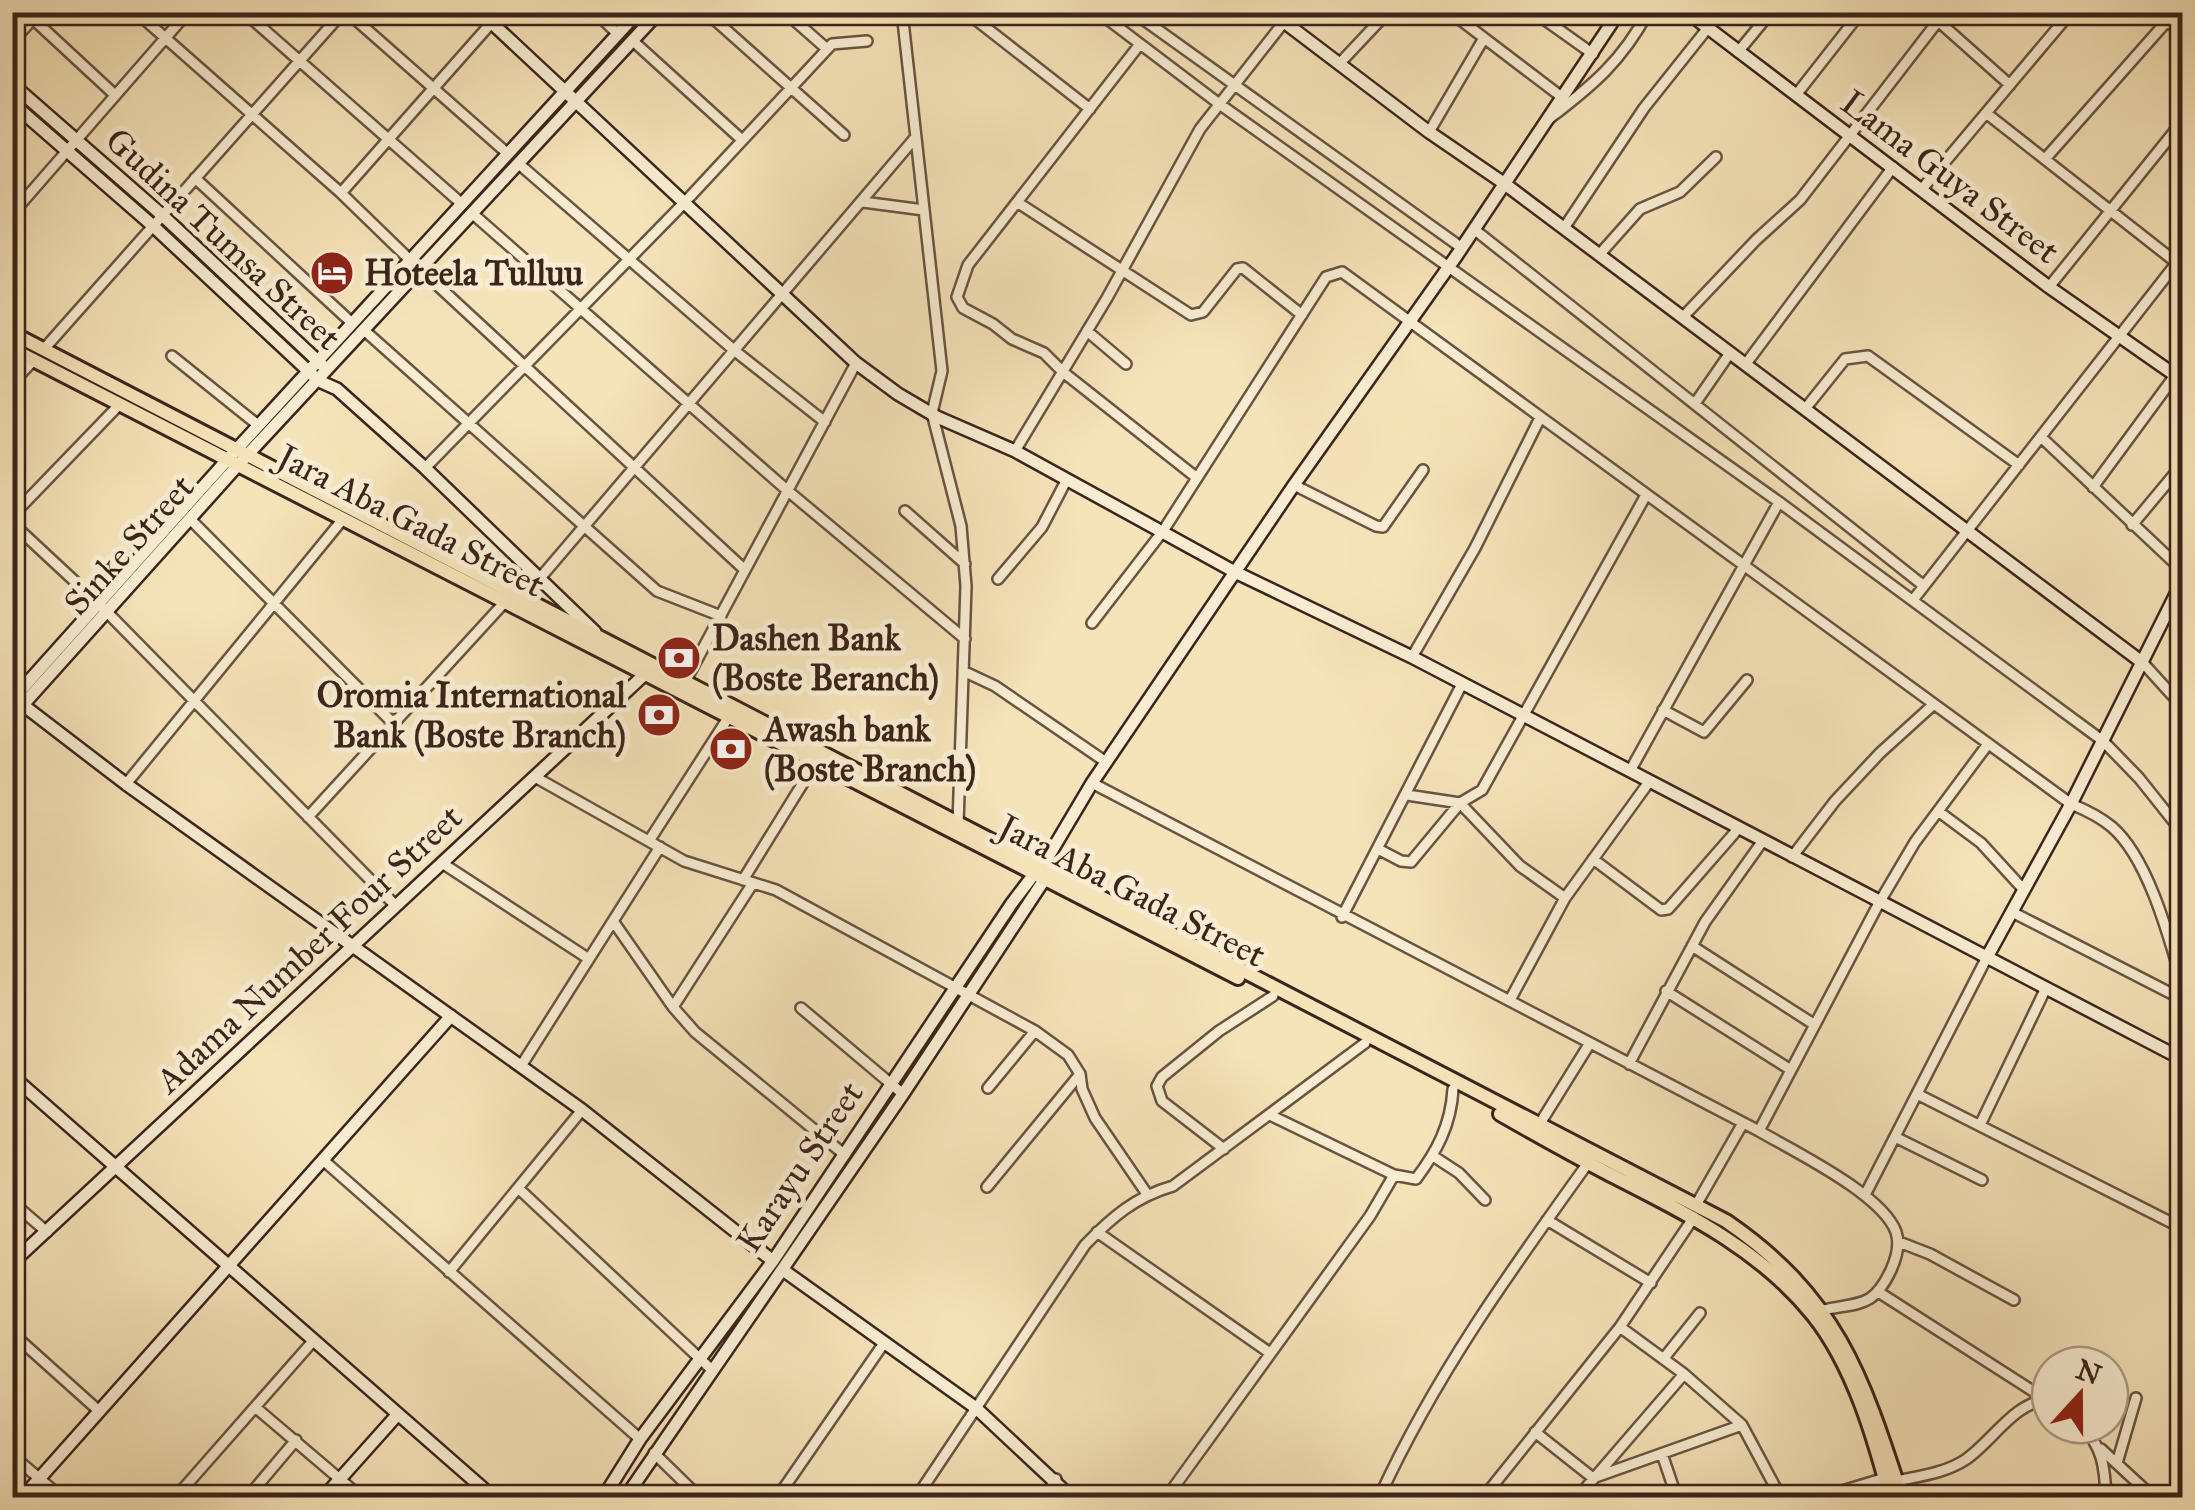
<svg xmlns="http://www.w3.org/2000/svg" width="2195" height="1510" font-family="'IM FELL Great Primer',serif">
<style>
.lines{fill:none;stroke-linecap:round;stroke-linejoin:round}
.street-casing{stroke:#6b5342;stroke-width:14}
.secondary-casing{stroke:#3d231a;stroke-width:16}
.primary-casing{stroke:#3d231a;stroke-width:18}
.street{stroke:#f8edd2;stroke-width:9}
.secondary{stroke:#f8edd2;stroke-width:11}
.primary{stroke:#f5e3b9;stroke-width:12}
.labels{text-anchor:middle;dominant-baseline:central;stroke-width:10;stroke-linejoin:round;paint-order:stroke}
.street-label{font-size:35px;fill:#3d231a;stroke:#f8edd2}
.poi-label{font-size:35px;font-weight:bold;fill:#3d231a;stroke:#f8edd2;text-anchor:start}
</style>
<rect width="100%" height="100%" fill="#f5e3b9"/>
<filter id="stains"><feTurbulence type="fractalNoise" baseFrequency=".002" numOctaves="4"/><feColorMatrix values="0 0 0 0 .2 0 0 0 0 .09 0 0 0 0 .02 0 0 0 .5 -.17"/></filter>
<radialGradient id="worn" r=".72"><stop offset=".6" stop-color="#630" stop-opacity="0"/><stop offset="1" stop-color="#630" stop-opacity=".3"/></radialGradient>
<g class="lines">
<defs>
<path id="street" d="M136,12L341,193L410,260
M244,12L462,204
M347,12L508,154
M595,12L618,34
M706,12L844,135
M785,12L827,49
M902,12L942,371L932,413L961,526L966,586L958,824
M966,12L1090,109
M1098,12L1218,103L1779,502L2103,741L2139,778L2182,832
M1133,12L1462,248
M1450,12L1563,98
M1534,12L1593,54
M1928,12L2010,85
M2156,12L2182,33
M33,19L115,95
M633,41L741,139
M12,42L39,12
M1140,44L968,265L957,297L963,308L993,324L1012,339L1044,353L1063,372L1197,478
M1738,52L1771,12
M1339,64L1388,12
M1796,95L1861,12
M1986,113L2177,263
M1550,118C1593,85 1622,61 1648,12
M1429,132L1484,38
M2045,159L2175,12
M519,164L735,351L825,422
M195,178L352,323
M1922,189L2071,12
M341,193L501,12
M863,202L924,210
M1017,202L1191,315L1203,312L1237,269L1243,268L1302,315
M12,214L188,12
M473,214L788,491L965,639
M1564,228L1644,108L1707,29
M1475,230L1924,586
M1599,255L1640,209L1680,192L1716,157
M421,270L745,570
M2049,287L2182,122
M1683,317L1756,240L1800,200L1945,12
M365,331L657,591L721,616
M1087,331L1126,364
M44,349L343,12
M172,356L258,425
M1745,365L1893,167
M12,383L34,360
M1696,402L1730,353
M1805,409L1845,359L1868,356L2019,465
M2041,437L2182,570
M1015,451L1107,298L1200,129L1284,22
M425,468L685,202L832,44L867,41
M1294,485L1376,526L1383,527L1423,470
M2093,487L2182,366
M905,511L965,564
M12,516L120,404
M190,519L393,723
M12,523L98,603L396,906
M2132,525L2182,465
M541,577L915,138
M998,579L1042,527L1067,479
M1913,600L2182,256
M1092,623L1163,531L1326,277L1342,272L2071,804C2086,810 2100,817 2112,827C2148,858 2169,937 2182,982
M1412,657L1475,548L1540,418
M2143,663L2182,706
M963,671L995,686L1106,762
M685,682L856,363
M1663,710L1704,732L1747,680
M1630,771L1779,502
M535,777L684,861L776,890L1035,1031L1068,1055L1080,1074L1082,1089L1095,1118L1147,1194
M1092,783L1759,1131C1795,1152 1882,1194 1896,1232C1900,1244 1896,1259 1891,1270C1873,1308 1861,1302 1823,1310
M126,784L343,519
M1407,795L1460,803L1520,866L1565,898
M1938,811L1981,843L2024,890
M308,817L504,603
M649,841L728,718
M1378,849L1401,861L1411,862L1460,803L1482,790L1646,495
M1792,857L1835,801L1880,753L1934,704
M1593,859L1661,910L1668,909L1676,900L1738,829
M442,863L589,959
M743,880L816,762
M2012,912L2182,999
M1342,917L1462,684
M613,921L673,1007L695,1032L845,1155
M1692,946L1815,1025
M1666,991L1791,1070
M1510,1000L1565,898L1649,782
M673,1007L753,883
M801,1008L903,1094
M1629,1064L1705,922L1762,842
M521,1066L660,847
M988,1088L1035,1031
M1917,1094L2182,1228
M1270,1115L1394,1175L1416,1179C1437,1151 1451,1125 1453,1089
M1539,1125L1590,1043
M1980,1125L2045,990
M1759,1131L1879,903L1915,842L1988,744
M1895,1137L1982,1180
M1224,1149L1162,1101L1157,1086L1162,1077L1219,1031L1273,996
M1433,1156L1459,1173L1485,1200
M323,1160L640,1439
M987,1187L1080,1074
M518,1188L712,1370
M1865,1195L1986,959
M12,1202L47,1232
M1696,1205L1743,1123
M1547,1220L1651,1283
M1097,1232L1270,1353
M1899,1242L1930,1254L2014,1300
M449,1272L582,1110
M1880,1293L2050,1402
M1620,1327L1684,1374L1742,1425L1781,1498
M12,1333L99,1411
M1664,1358L1700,1313
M255,1407L362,1498
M2080,1425C2103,1445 2105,1469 2106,1498
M1535,1432L1593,1478L1742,1425
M2101,1449L2154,1498
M654,1453L700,1498
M1662,1454L1677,1498
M12,1455L62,1498
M2117,1463L2136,1398
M1897,1481C1920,1476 1945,1473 1965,1460C1991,1443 2015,1401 2048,1400
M175,1498L314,1340
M247,1498L296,1440
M465,1498L478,1484
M777,1498L884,1343
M916,1498L1085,1245C1112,1217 1135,1197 1173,1186L1365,1043
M1044,1498L1056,1479
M1166,1498L1370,1216L1394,1175
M1379,1498C1434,1377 1511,1270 1588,1163
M1483,1498L1620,1327L1694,1217
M1577,1498L1684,1374
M1819,1498L1885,1478"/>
<path id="secondary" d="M480,12L856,363L898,394L937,417L1015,451L1235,572L1412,657L2182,1059
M1271,12L1429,132L1505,184L2143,663
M1687,12L2049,287L2182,380
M12,84L162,215L322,365
M12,103L152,225L319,381L337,389L425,468L595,632
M12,700L236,450L638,12
M23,705L126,784L582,1110L773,1261
M12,717L238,465L659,12
M1986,959L2071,804L2182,582
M12,1076L494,1498
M12,1263L644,675
M783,1270L976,1408L1072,1498
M22,1498L451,1016
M323,1498L398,1414
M603,1498L640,1439L773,1261L1012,903L1051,852L1092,783L1294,485L1457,255L1619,12
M625,1498L903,1094L1050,871"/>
<path id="primary" d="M12,333L1726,1221C1837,1297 1862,1375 1902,1498
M12,349L1238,978
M1500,1114C1535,1134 1571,1154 1607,1173C1683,1212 1758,1247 1813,1315C1853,1365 1874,1437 1890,1498"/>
</defs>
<use href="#street" class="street-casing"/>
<use href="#secondary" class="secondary-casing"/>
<use href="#primary" class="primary-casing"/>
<use href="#street" class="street"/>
<use href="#secondary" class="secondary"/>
<use href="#primary" class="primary"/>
</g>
<defs>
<symbol id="hotel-disc" viewBox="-11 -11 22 22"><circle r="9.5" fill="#8f2418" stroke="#f8edd2"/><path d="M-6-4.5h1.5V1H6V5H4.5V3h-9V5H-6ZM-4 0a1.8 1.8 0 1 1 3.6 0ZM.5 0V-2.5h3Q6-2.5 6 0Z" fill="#fff"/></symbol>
<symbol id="bank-disc" viewBox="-11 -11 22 22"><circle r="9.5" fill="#8f2418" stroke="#f8edd2"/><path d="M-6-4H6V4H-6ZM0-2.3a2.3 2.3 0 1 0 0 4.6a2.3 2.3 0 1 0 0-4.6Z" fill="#fff"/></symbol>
</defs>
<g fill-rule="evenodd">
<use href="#hotel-disc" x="307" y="248" width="50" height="50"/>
<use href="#bank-disc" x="654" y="633" width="50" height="50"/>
<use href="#bank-disc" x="634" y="690" width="50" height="50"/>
<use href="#bank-disc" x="706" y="724" width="50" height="50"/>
</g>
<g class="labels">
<g class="street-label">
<text transform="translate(1950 177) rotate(37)">Lama Guya Street</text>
<text transform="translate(223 239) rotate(43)">Gudina Tumsa Street</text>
<text transform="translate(411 521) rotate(27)">Jara Aba Gada Street</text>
<text transform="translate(129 545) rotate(-48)">Sinke Street</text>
<text transform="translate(1132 891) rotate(27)">Jara Aba Gada Street</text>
<text transform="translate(309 949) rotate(-43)">Adama Number Four Street</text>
<text transform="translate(800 1167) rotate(-56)">Karayu Street</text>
</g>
<g class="poi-label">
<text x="364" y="273">Hoteela Tulluu</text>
<text x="712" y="638">Dashen Bank<tspan x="712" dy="40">(Boste Beranch)</tspan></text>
<text x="626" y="695" text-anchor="end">Oromia International<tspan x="626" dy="40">Bank (Boste Branch)</tspan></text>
<text x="764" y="729">Awash bank<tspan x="764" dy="40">(Boste Branch)</tspan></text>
</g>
</g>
<rect width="2195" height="1510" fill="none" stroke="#f5e3b9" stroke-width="50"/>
<rect x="15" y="15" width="2165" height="1480" fill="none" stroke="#3d231a" stroke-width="5"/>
<rect x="25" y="25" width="2145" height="1460" fill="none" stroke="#3d231a" stroke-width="2.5"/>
<g transform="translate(2080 1395) rotate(21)"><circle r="48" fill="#f8edd2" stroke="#ad9c88" stroke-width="2.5"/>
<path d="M0-8L18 38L0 25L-18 38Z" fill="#8f2418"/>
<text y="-15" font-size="28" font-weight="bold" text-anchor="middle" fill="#3d231a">N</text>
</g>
<rect width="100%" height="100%" filter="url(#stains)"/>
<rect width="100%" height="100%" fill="url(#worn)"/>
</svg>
